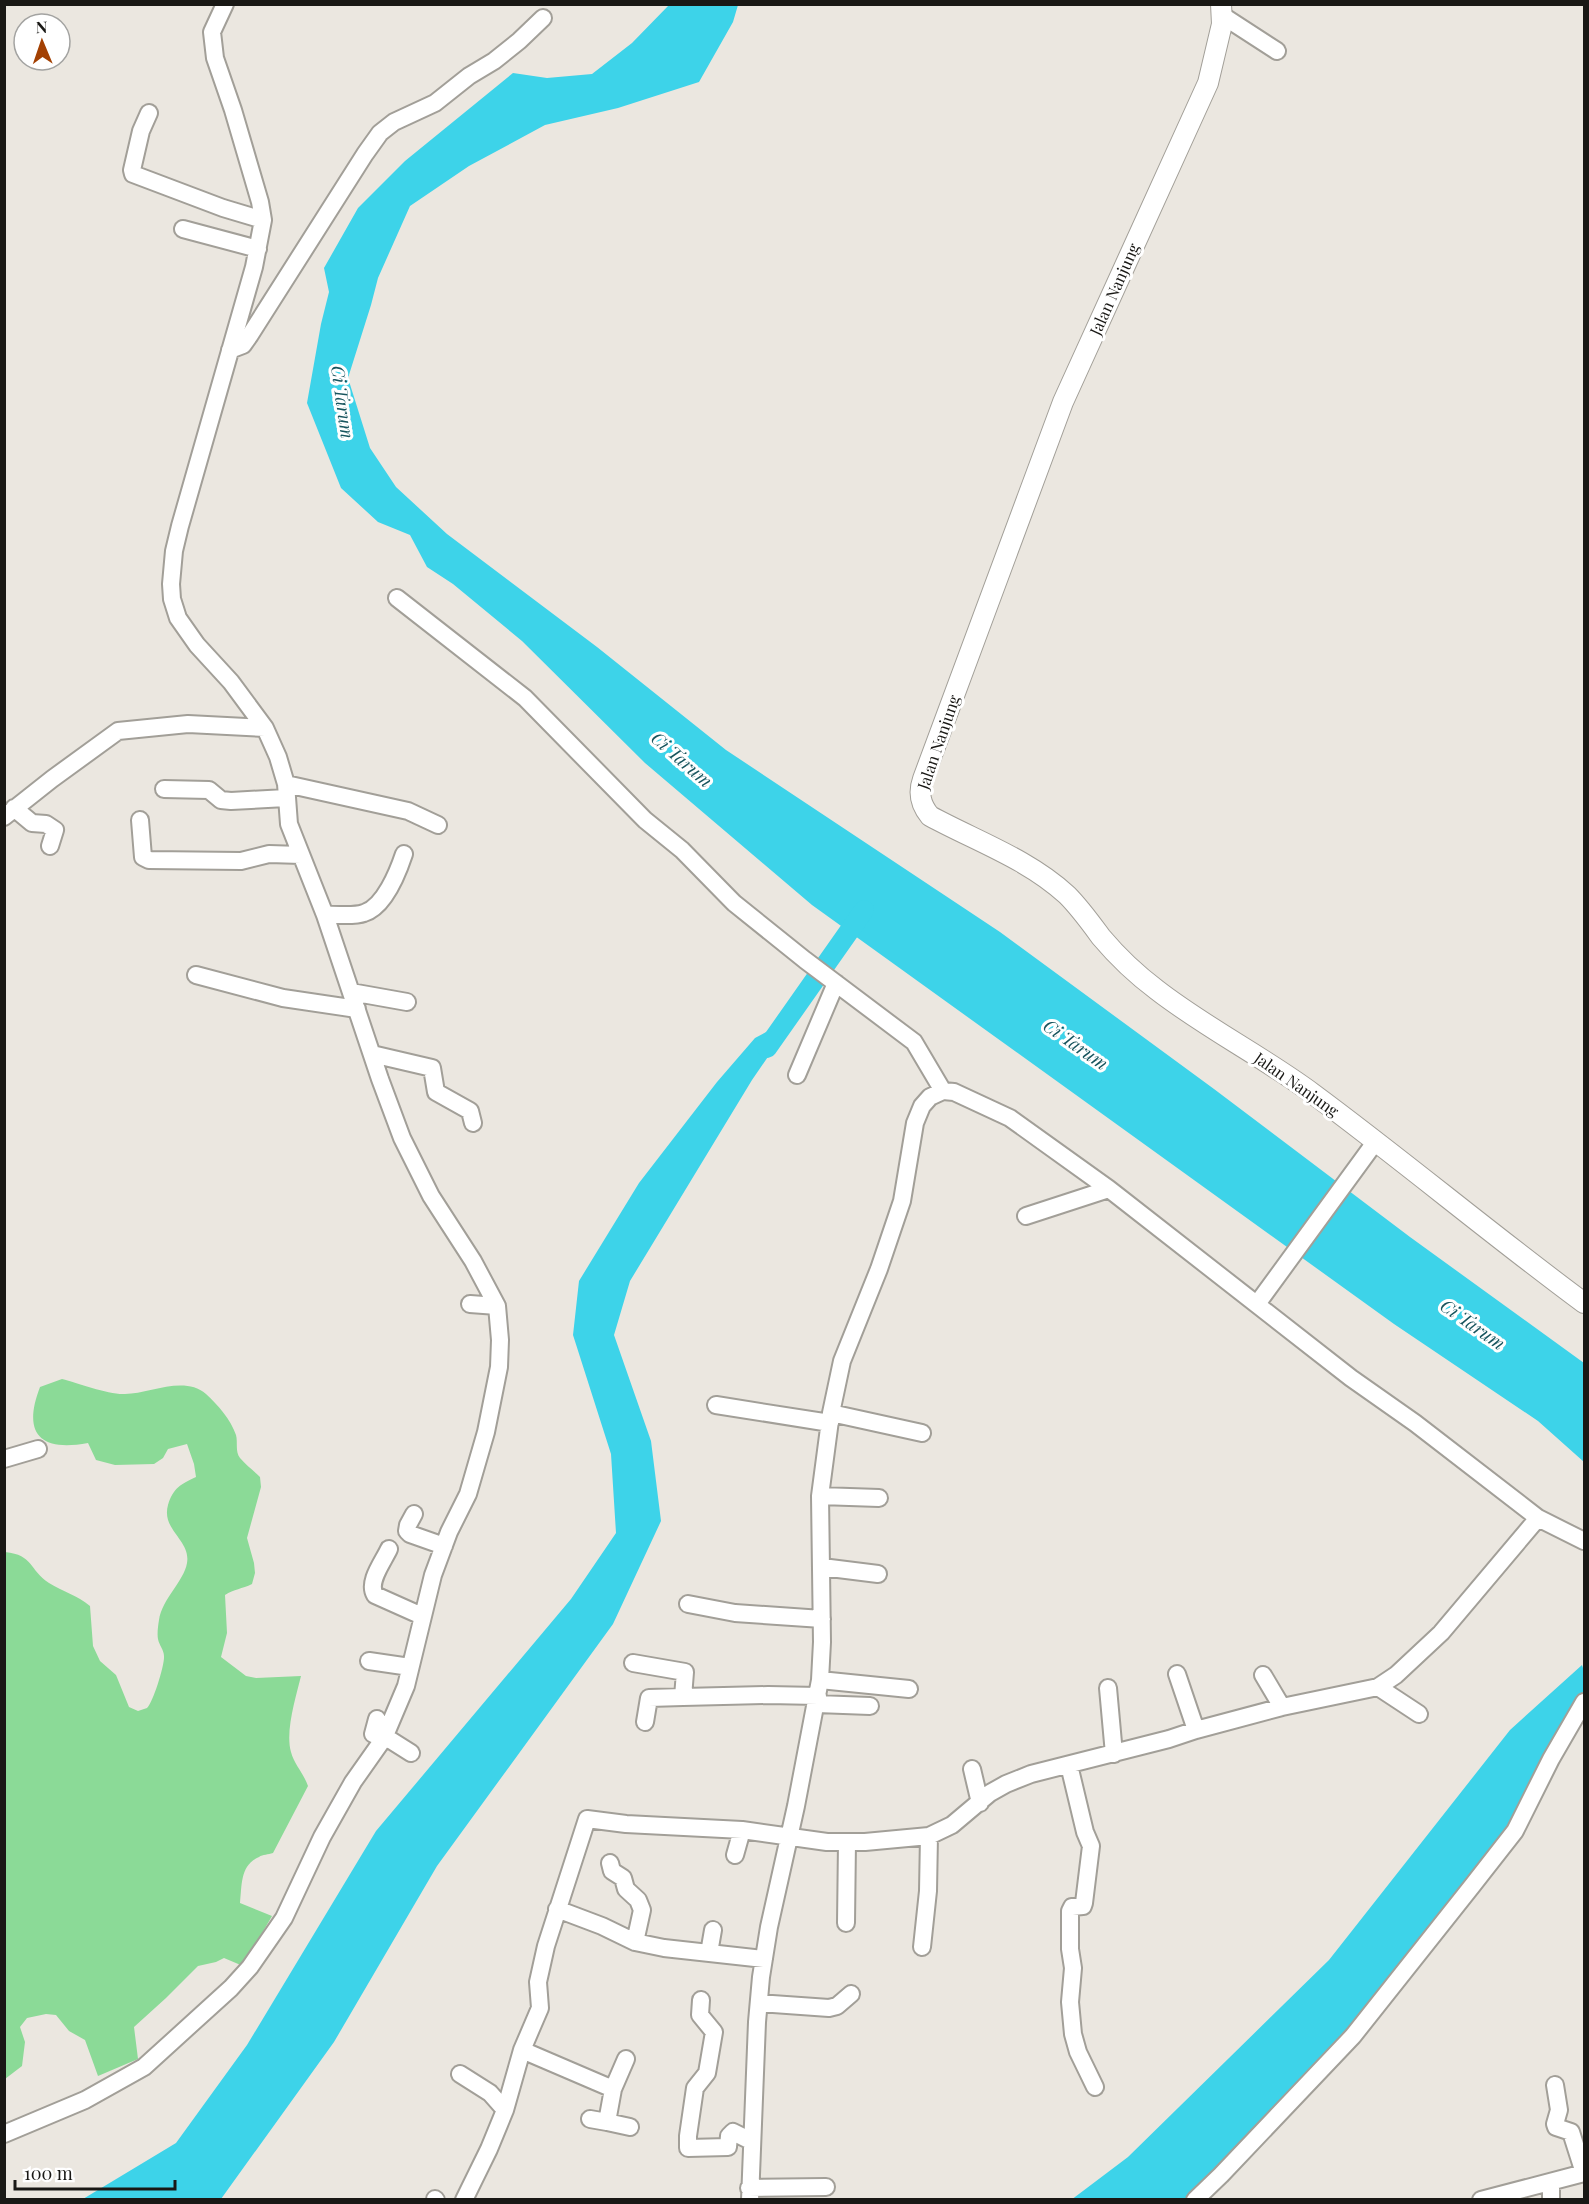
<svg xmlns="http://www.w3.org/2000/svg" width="1589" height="2204" font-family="'Playfair Display',serif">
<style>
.green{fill:#8bda97}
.water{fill:#3dd3e9}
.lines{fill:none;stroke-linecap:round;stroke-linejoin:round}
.river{stroke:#3dd3e9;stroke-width:20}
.minor-casing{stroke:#a29f98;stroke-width:20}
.major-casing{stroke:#a29f98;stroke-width:22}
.minor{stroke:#fff;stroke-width:16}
.major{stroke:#fff;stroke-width:20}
.labels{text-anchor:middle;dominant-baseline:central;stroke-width:6;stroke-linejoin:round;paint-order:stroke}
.street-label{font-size:16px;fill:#191815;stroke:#fff}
.water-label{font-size:18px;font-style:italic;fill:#18555e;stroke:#fff}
</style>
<rect width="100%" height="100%" fill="#ebe7e0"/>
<path class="green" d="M62,1379C78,1383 109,1395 125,1394C149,1394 184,1375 206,1394C218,1405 231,1420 236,1435C238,1442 235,1452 240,1458C246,1465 254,1471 260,1477L261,1487L247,1538L254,1563L255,1573L252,1584C242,1589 234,1589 225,1595L227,1633L221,1657L246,1676L256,1678L301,1676C296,1697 285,1731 291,1752C294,1764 304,1774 308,1786L273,1853C268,1855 263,1854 259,1857C240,1865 242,1885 240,1903L272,1916L243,1966L224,1958L216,1962L198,1966L166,1998L134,2027L138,2059L98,2076L85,2040L69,2031L56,2015L46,2014L27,2018L20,2027L25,2042L22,2066L5,2079V1552C34,1555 29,1570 49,1583C63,1592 77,1595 90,1606L93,1646L100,1661L116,1675L129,1707L138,1711C141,1710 144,1709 147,1708C153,1703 165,1664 164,1656C164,1650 159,1645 158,1639C157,1634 158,1626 159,1620C162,1599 184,1581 187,1563C191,1540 161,1530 168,1505C173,1488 181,1484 196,1477L194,1464L187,1444L168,1449L163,1458L154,1464L115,1465L96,1460L88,1443C40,1452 22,1434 40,1387Z"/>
<path class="water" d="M669,5H738L733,22L699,82L618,108L545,125L469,166L410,206L378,278L371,305L348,378L370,448L396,487L447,534L597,647L726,750L1000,932L1214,1089L1410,1237L1584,1363V1462L1538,1421L1394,1324L812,905L645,763L522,641L453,584L427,567L410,535L378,522L341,488L307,403L321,324L329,292L324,268L358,208L405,161L513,73L547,78L592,74L632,43Z
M781,1024L785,1032L752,1080L630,1281L614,1335L651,1441L661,1521L613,1624L437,1866L334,2042L221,2199H83L176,2143L247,2045L376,1831L571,1599L616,1533L611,1454L573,1335L579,1281L639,1183L717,1082L755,1038Z
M1582,1665L1584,1671V1694L1544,1758L1499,1843L1374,2004L1188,2199L1071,2200L1128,2157L1329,1960L1510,1730Z"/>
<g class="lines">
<path class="river" d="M767,1048L864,910"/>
<defs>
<path id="minor" d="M1223,16L1277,51
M149,113L141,131L132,170L133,174L223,208L263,220
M183,229L258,249
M230,350L243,345L250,335L365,154L380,133L394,122L435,103L469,76L494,61L519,41L543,18
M397,598L525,698L645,820L682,850L734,903L805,960L914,1042L943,1091
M286,784L408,811L438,825
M164,789L209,790L221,800L231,801L286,798
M14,808L32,823L46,824L55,830L50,846
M4,817L52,779L118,731L188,724L265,728
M140,820L143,857L149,860L241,861L269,854L301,855
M325,915C337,914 353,917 364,913C384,907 398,872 404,854
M196,975L283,998L357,1009
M351,992L407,1002
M372,1054L432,1068L436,1092L470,1111L473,1123
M797,1075L836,983
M1026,1216L1109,1189
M470,1304L497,1306
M1257,1304L1376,1141
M716,1405L830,1423
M831,1413L922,1433
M4,1459L38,1449
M820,1496L879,1498
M414,1514L408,1525L407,1531L410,1534L444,1546
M1538,1518L1584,1541
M389,1549C383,1562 367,1582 375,1595L422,1616
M822,1567L878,1574
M688,1604L735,1613L822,1619
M369,1661L410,1667
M633,1663L685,1672L683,1697L768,1695L818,1696
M1177,1674L1196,1730
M1263,1675L1282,1707
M820,1680L909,1689
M1378,1687L1419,1714
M1108,1688L1114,1754
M817,1704L870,1706
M377,1719L373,1734L392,1741L411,1753
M645,1722L649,1698L683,1697
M1069,1765L1085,1832L1091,1846L1084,1903L1083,1906L1072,1907L1070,1911V1949L1073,1968L1070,2002L1073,2034L1078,2052L1095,2087
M972,1769L980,1803
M735,1855L742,1830
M610,1863L612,1871L623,1878L626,1889L638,1900L642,1910L635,1942
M557,1909L602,1926L635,1942L664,1948L764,1959
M846,1923L847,1842
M922,1947L928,1891L929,1836
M709,1953L713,1930
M701,2000L700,2015L714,2032L707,2073L695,2088L688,2136V2148L728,2147L729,2136L733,2132L751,2141
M759,2003L829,2008L837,2006L851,1994
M522,2050L613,2089L607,2122L590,2119
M460,2074L490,2093L505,2110
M1555,2085L1559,2110L1555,2124L1556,2127L1571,2132L1584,2173
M613,2089L626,2059
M607,2122L630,2127
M4,2134L85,2100L144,2067L231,1988L250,1967L284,1918L322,1837L353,1782L384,1738L406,1686L433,1575L449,1532L468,1494L486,1432L499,1367L500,1340L497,1306L473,1261L431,1196L402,1138L380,1079L325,915L289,824L286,784L278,757L265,728L231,682L197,645L178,618L172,599L171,584L174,551L180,526L254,267L263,220L260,202L233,110L215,58L212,32L225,4
M1551,2183V2200
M749,2188L826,2187
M435,2199L436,2200
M464,2200L489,2149L505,2110L522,2050L540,2008L538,1982L546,1946L587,1819L626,1824L742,1830L827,1842H865L929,1836L952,1825L990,1793L1006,1784L1031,1774L1169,1739L1196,1730L1282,1707L1378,1687L1396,1675L1441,1633L1538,1518L1415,1423L1351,1378L1109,1189L1010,1118L954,1092L943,1091L930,1097L922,1106L915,1123L902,1201L879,1269L842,1361L831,1413L820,1496L822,1642L820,1680L796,1806L769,1927L761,1977L757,2022L750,2200
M1195,2200L1221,2175L1353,2036L1472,1886L1515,1831L1551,1759L1584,1702
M1481,2200L1584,2173"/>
<path id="major" d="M1221,4L1222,24L1208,83L1063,402L923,779C918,793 920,804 930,816C976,841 1028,859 1067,895C1080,908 1090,922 1101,937C1117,956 1137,975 1157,990C1206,1028 1262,1056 1312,1093C1404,1161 1492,1235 1584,1303"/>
</defs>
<use href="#minor" class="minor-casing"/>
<use href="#major" class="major-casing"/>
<use href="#minor" class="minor"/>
<use href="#major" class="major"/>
</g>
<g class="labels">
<g class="street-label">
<text transform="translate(1114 289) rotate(-66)">Jalan Nanjung</text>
<text transform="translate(938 742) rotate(-71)">Jalan Nanjung</text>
<text transform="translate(1297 1084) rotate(35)">Jalan Nanjung</text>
</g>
<g class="water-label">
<text transform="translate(343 402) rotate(82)">Ci Tarum</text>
<text transform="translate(682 759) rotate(41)">Ci Tarum</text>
<text transform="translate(1076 1044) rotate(35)">Ci Tarum</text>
<text transform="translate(1473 1324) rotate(35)">Ci Tarum</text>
</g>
</g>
<rect width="1589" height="2204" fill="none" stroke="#191815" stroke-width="12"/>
<g transform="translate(42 42) rotate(358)"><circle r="28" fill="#ffffff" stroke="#a3a3a1" stroke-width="1.5"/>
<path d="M0-4.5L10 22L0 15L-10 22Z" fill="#a34002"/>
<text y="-9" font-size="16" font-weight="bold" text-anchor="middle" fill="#191815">N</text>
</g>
<path d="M15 2180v9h160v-9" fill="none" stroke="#191815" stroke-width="3"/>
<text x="24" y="2180" font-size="18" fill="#191815" stroke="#ffffff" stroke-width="4.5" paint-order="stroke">100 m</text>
</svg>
